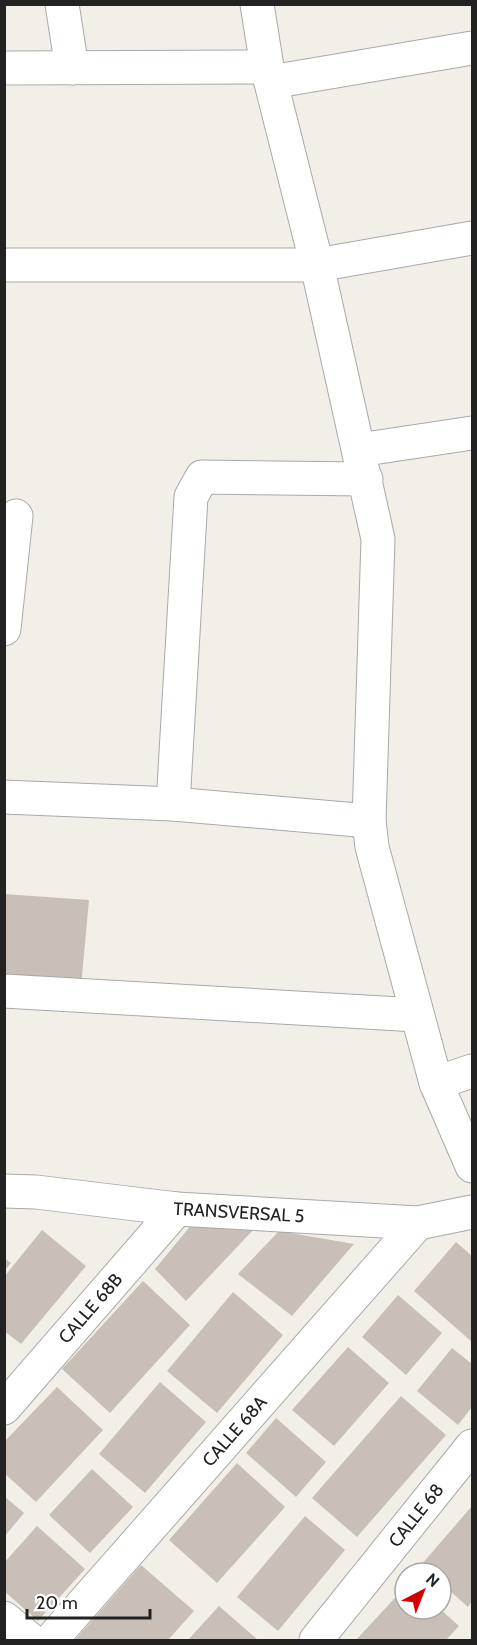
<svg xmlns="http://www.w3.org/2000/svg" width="477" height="1645" font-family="Cabin,sans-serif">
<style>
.building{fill:#c7bfb8}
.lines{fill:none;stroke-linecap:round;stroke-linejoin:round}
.street-casing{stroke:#a9a9a9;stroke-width:35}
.street{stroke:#fff;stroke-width:33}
.labels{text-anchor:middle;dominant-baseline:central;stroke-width:5;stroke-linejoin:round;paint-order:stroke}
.street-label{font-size:18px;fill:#222;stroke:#fff}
</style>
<rect width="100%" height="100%" fill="#f2efe9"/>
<path class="building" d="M4,894L89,900L81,987L4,981Z
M197,1218L256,1227L186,1301L155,1269Z
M42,1230L86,1266L21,1344L4,1331V1277Z
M279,1231L354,1244L292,1316L238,1274Z
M456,1242L472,1256V1342L414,1291Z
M4,1258L11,1263L4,1271Z
M143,1281L190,1325L110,1413L62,1369Z
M233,1292L283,1335L217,1413L167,1371Z
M398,1295L442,1333L406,1375L362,1337Z
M348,1347L389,1383L334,1446L292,1410Z
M452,1348L472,1364V1407L458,1425L417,1391Z
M160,1382L206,1422L145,1493L99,1454Z
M57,1387L103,1430L36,1502L4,1473V1442Z
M401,1396L446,1435L357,1537L312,1498Z
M276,1418L326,1462L296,1497L246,1453Z
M237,1463L285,1507L217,1583L169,1540Z
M92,1469L133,1507L90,1553L49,1515Z
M4,1496L24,1513L4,1537Z
M472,1506V1601L468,1607L441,1583V1573H429L421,1565Z
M305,1516L345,1550L278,1631L237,1597Z
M37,1526L85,1569L38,1621L4,1591V1563Z
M141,1565L194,1611L168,1640H75Z
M405,1587V1609H440L459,1626L446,1640H356Z
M219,1606L258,1640H188Z"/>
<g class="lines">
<defs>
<g id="street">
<path d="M62,4L72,68"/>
<path d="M257,4L267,67L317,265L378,539L369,821L372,847L436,1083L472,1166"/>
<path d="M4,68L267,67"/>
<path d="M271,82L472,48"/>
<path d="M4,265H317L472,238"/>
<path d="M359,450L472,433"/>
<path d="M4,629L16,516"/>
<path d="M4,797L173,804L369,821"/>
<path d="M173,804L191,497L202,477L366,479"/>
<path d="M4,991L417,1015"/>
<path d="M436,1083L472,1071"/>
<path id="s1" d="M4,1191L36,1192L177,1209L418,1223L472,1212"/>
<path id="s2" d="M4,1408L177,1209"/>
<path d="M4,1618L31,1640"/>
<path id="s3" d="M51,1640L418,1223"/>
<path id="s4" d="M316,1640L472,1446"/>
</g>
</defs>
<use href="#street" class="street-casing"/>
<use href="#street" class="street"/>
</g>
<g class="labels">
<g class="street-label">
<text stroke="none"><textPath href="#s1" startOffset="236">TRANSVERSAL 5</textPath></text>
<text stroke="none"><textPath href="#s2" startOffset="132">CALLE 68B</textPath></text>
<text stroke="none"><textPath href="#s3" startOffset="278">CALLE 68A</textPath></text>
<text stroke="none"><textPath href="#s4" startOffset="160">CALLE 68</textPath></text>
</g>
</g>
<rect width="477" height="1645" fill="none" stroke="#222222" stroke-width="12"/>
<g transform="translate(423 1591) rotate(42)"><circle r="28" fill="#ffffff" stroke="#a7a7a7" stroke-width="1.5"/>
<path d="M0-4.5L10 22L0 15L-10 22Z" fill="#d40000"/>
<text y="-9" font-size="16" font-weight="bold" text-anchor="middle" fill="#222222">N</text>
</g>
<path d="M27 1609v9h123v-9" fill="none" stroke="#222222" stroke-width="3"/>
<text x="36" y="1609" font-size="18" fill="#222222" stroke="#ffffff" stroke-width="4.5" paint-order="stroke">20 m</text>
</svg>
